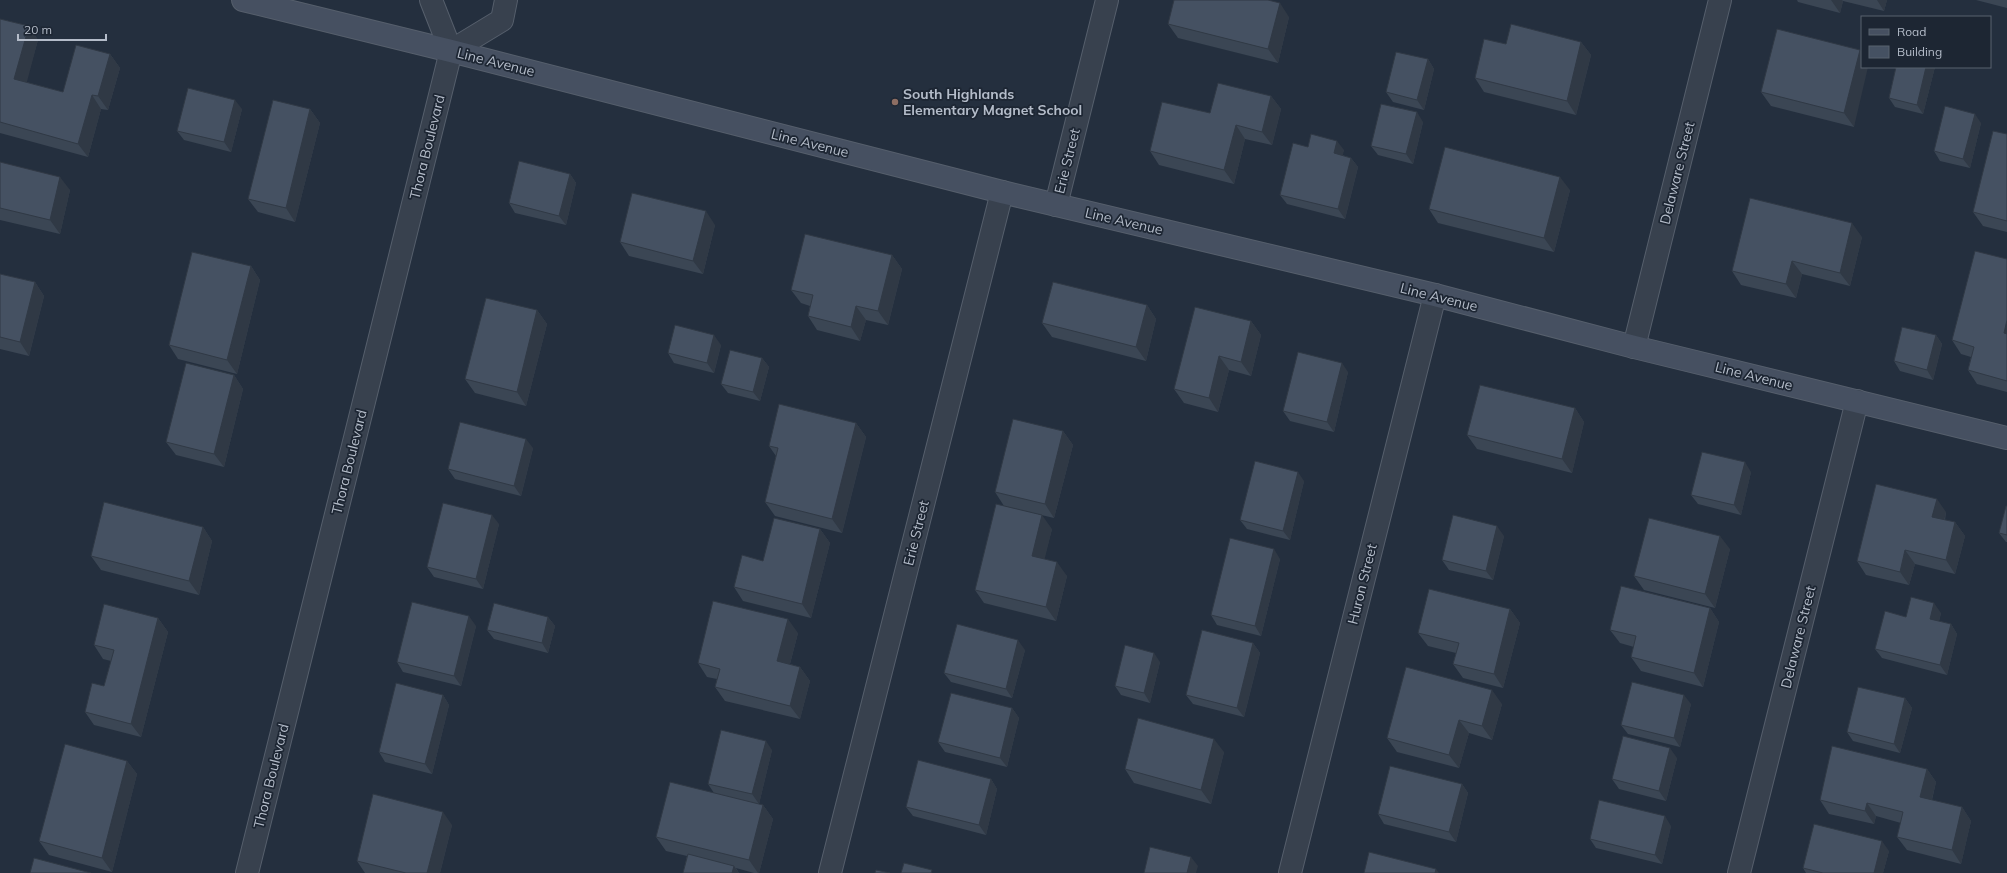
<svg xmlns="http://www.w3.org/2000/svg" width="2007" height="873" font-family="Mulish,sans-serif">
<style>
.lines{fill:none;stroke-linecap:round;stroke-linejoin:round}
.street-casing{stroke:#565f6c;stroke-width:24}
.secondary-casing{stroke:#565f6c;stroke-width:24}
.street{stroke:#38414e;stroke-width:22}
.secondary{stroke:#465061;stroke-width:22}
.wall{fill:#3b4654}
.shaded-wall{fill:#303945}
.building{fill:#455162;stroke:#303945}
.education-dot{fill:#8d6e63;stroke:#1d2633;stroke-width:1.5}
.labels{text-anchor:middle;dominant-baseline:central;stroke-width:3.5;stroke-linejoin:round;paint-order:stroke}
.street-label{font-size:14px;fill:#b4bcc9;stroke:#1d2633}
.poi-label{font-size:14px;font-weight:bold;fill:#b4bcc9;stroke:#1d2633;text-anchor:start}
</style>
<rect width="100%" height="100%" fill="#242f3e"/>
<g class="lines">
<defs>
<path id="street" d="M451,51L502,20L506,0
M1056,205L1107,0
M1634,347L1720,0
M247,873L451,51L431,0
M830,873L1002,192
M1290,873L1435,295
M1739,873L1857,401"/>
<path id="secondary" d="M243,0L451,51L1002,192L1435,295L1634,347L2007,438"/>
</defs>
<use href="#street" class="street-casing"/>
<use href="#secondary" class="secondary-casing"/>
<use href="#street" class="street"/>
<use href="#secondary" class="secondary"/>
</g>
<path class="wall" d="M1797,0H1887L1884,11L1843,1L1840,13L1798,2Z
M1976,0H2007V8Z
M1289,17L1278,63L1178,38L1168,24Z
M0,19L29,26L38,40L26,82L63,92L110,54L120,68L108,110L101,109L88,157L0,133Z
M1581,42L1591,55L1576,115L1484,92L1475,78L1506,44Z
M1860,50L1854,127L1771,106L1761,92Z
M1428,59L1434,69L1424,110L1393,102L1386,92Z
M1896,67H1935L1923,114L1895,107L1889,98Z
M1271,96L1281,109L1272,145L1245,139L1234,184L1159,165L1150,151L1210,113Z
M242,109L231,152L184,140L177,131Z
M310,109L320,123L295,222L258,212L248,199Z
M1423,122L1413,164L1378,155L1371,146Z
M1981,123L1970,168L1940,161L1934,151Z
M2007,134V232L1983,226L1973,212Z
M1308,147L1344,150L1342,155L1351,158L1358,167L1345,219L1287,204L1280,195Z
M0,162L70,190L60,234L0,220Z
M570,174L576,183L566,225L515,213L509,203Z
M1570,190L1554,252L1438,223L1429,209Z
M715,225L703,274L629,256L620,242Z
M1862,237L1850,286L1802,274L1796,298L1741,285L1732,271Z
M892,255L902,269L888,325L866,320L860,341L817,330L808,316L810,306L801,303L791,290Z
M2007,259V392L1977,384L1968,370L1971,357L1961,354L1952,340Z
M251,266L260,280L237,374L178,359L169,345Z
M0,274L35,282L44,296L29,356L0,349Z
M1147,305L1156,319L1146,361L1052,337L1042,323Z
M537,310L547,324L526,406L475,393L465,379Z
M1251,321L1261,335L1251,376L1229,370L1218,412L1184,403L1174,389Z
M1936,335L1942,344L1933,380L1900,371L1894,361Z
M721,345L714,373L674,363L668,353Z
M762,358L769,367L760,401L728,393L721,384Z
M1348,372L1334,432L1290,421L1283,411Z
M234,375L243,389L224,467L176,455L166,442Z
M1575,408L1584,422L1572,473L1477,449L1467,435Z
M856,423L866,437L842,533L775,516L765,502L776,456L769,446Z
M1063,431L1073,445L1054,518L1004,506L995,492Z
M533,448L521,496L455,479L448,469Z
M1751,472L1741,515L1698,504L1691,495Z
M1304,481L1290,540L1247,529L1240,520Z
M2007,506V542H2006L1999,533Z
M1946,512L1945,520L1955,522L1965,536L1955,574L1915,564L1909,585L1866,575L1857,561Z
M499,524L483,589L434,577L427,567Z
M203,527L212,541L199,595L101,570L91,556Z
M820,529L830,543L811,618L743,601L734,587L763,561Z
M1052,529L1044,559L1067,576L1056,621L984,603L975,590Z
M1504,536L1493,580L1449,570L1442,560Z
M1730,549L1715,608L1644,590L1634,576Z
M1280,559L1261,636L1217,625L1211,615Z
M1710,608L1719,622L1703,687L1641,671L1631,657L1634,647L1620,643L1610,630Z
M1510,609L1520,623L1503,688L1463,678L1453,664L1456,653L1428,646L1418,633Z
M1941,613L1939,621L1951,624L1957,634L1947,675L1882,658L1875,649L1906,617Z
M548,617L555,626L548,653L494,639L487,630Z
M158,618L168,632L141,737L94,725L85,712L104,686L111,661L103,659L94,645Z
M476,626L461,686L403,672L397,662Z
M798,633L790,664L800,667L810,681L800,719L725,701L715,687L717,679L707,677L698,663Z
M1253,643L1260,653L1244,717L1193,704L1186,695Z
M1025,650L1012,698L951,682L944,673Z
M1160,662L1150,703L1121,695L1115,686Z
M443,695L449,705L432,774L385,762L379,752Z
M1905,698L1912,708L1900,753L1853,741L1847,732Z
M1502,704L1492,740L1469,733L1459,768L1397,752L1387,738Z
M1691,704L1680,747L1628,734L1621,725Z
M1012,708L1019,718L1007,767L945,752L938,742Z
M772,750L759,804L763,805L773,819L759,873H754L736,868L739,873H683L687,856L666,851L656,837L714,793L708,784Z
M1224,752L1211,804L1134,783L1125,769Z
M1677,758L1666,801L1619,789L1612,779Z
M127,761L137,774L112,872L49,855L39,841Z
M1927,769L1936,782L1932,800L1962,807L1971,821L1961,864L1907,850L1897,837L1901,823L1876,816L1874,824L1829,814L1820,800Z
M991,779L997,789L986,835L913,816L906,807Z
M1462,784L1468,793L1456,842L1384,824L1378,814Z
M452,825L440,873H365L357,861Z
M1671,826L1662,864L1596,848L1590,839Z
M1889,851L1883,873H1806L1803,868Z"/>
<path class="shaded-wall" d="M1831,0H1842L1843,1L1840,13Z
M1877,0H1887L1884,11Z
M1280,3L1289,17L1278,63L1268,49Z
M29,26L38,40L24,93L14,79Z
M1581,42L1591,55L1576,115L1567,101Z
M1860,50L1862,53V67H1868L1854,127L1844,113Z
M110,54L120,68L108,110L98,96Z
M1428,59L1434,69L1424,110L1417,100Z
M1926,67H1935L1923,114L1917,105Z
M92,95L101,109L88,157L78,144Z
M1271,96L1281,109L1272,145L1262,132Z
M235,100L242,109L231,152L224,142Z
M310,109L320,123L295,222L286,208Z
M1417,112L1423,122L1413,164L1406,154Z
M1975,114L1981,123L1970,168L1963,159Z
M1236,125L1245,139L1234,184L1224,170Z
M1337,141L1344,150L1341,163L1334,153Z
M1351,158L1358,167L1345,219L1338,209Z
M570,174L576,183L566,225L559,216Z
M60,177L70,190L60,234L50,220Z
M1560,177L1570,190L1554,252L1544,238Z
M706,211L715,225L703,274L693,261Z
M1852,223L1862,237L1850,286L1840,273Z
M892,255L902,269L888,325L878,311Z
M1792,261L1802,274L1796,298L1786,284Z
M251,266L260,280L237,374L227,360Z
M35,282L44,296L29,356L20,342Z
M1147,305L1156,319L1146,361L1136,347Z
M856,306L866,320L860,341L851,327Z
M537,310L547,324L526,406L517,392Z
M2007,320V338L2004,333Z
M1251,321L1261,335L1251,376L1241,362Z
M714,335L721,345L714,373L707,363Z
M1936,335L1942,344L1933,380L1927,370Z
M1219,356L1229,370L1218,412L1209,398Z
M762,358L769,367L760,401L753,392Z
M1342,363L1348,372L1334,432L1327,422Z
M234,375L243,389L224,467L214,454Z
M1575,408L1584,422L1572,473L1562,459Z
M856,423L866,437L842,533L832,519Z
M1063,431L1073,445L1054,518L1045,504Z
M526,439L533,448L521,496L514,486Z
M1745,462L1751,472L1741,515L1734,505Z
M1298,472L1304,481L1290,540L1283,531Z
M1937,499L1946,512L1942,530L1932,517Z
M492,515L499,524L483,589L476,579Z
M1042,515L1052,529L1042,570L1032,556Z
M1955,522L1965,536L1955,574L1946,560Z
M1497,526L1504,536L1493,580L1486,571Z
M203,527L212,541L199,595L189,581Z
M820,529L830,543L811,618L802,604Z
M1720,536L1730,549L1715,608L1705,594Z
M1274,549L1280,559L1261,636L1255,626Z
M1905,550L1915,564L1909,585L1900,572Z
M1057,562L1067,576L1056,621L1046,607Z
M1934,603L1941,613L1937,629L1930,619Z
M1710,608L1719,622L1703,687L1694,673Z
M1510,609L1520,623L1503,688L1494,674Z
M469,616L476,626L461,686L454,676Z
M548,617L555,626L548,653L542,643Z
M158,618L168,632L141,737L131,724Z
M788,619L798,633L787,675L777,661Z
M1951,624L1957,634L1947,675L1940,665Z
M1018,640L1025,650L1012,698L1006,689Z
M1253,643L1260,653L1244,717L1237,708Z
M1154,653L1160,662L1150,703L1144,693Z
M800,667L810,681L800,719L790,706Z
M1492,690L1502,704L1492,740L1482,726Z
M443,695L449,705L432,774L425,764Z
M1684,695L1691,704L1680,747L1674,738Z
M1905,698L1912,708L1900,753L1894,744Z
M1012,708L1019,718L1007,767L1000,758Z
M1459,720L1469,733L1459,768L1449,755Z
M1214,739L1224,752L1211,804L1201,790Z
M766,741L772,750L759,804L752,794Z
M1670,748L1677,758L1666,801L1659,791Z
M127,761L137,774L112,872L102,858Z
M1927,769L1936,782L1929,811L1920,797Z
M991,779L997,789L986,835L979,825Z
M1462,784L1468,793L1456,842L1449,832Z
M1867,803L1876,816L1874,824L1865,811Z
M763,805L773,819L759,873H758L749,860Z
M1962,807L1971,821L1961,864L1952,850Z
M443,812L452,825L440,873H427Z
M1665,816L1671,826L1662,864L1655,855Z
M1882,841L1889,851L1883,873H1874Z
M1191,857L1198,866L1196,873H1187Z
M734,866L739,873H732Z
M1436,869L1439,873H1435Z"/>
<path class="building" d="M1174,0H1268L1280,3L1268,49L1168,24Z
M0,19L29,26L14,79L63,92L76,45L110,54L98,96L92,95L78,144L0,122Z
M1511,24L1581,42L1567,101L1475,78L1484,39L1506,44Z
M1777,29L1860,50L1844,113L1761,92Z
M1396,52L1428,59L1417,100L1386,92Z
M1896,67H1926L1917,105L1889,98Z
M1218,83L1271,96L1262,132L1236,125L1224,170L1150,151L1162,102L1210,113Z
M188,88L235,100L224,142L177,131Z
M273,100L310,109L286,208L248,199Z
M1381,104L1417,112L1406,154L1371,146Z
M1945,106L1975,114L1963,159L1934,151Z
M1993,131L2007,134V221L1973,212Z
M1311,134L1337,141L1334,153L1351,158L1338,209L1280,195L1293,143L1308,147Z
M1445,147L1560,177L1544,238L1429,209Z
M519,161L570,174L559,216L509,203Z
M0,162L60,177L50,220L0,208Z
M632,193L706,211L693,261L620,242Z
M1750,198L1852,223L1840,273L1792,261L1786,284L1732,271Z
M805,234L892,255L878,311L856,306L851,327L808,316L813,295L791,290Z
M1975,251L2007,259V320L2004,333L2007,334V381L1968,370L1974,347L1952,340Z
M192,252L251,266L227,360L169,345Z
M0,274L35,282L20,342L0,337Z
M1053,282L1147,305L1136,347L1042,323Z
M486,298L537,310L517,392L465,379Z
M1195,307L1251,321L1241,362L1219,356L1209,398L1174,389Z
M675,325L714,335L707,363L668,353Z
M1902,327L1936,335L1927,370L1894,361Z
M730,350L762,358L753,392L721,384Z
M1298,352L1342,363L1327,422L1283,411Z
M186,363L234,375L214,454L166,442Z
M1480,385L1575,408L1562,459L1467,435Z
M779,404L856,423L832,519L765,502L778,448L769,446Z
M1013,419L1063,431L1045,504L995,492Z
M460,422L526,439L514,486L448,469Z
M1702,452L1745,462L1734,505L1691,495Z
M1255,461L1298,472L1283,531L1240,520Z
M1876,484L1937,499L1932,517L1955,522L1946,560L1905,550L1900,572L1857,561Z
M104,502L203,527L189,581L91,556Z
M443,503L492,515L476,579L427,567Z
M996,504L1042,515L1032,556L1057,562L1046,607L975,590Z
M2006,506H2007V535L1999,533Z
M1453,515L1497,526L1486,571L1442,560Z
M774,518L820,529L802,604L734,587L742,555L763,561Z
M1649,518L1720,536L1705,594L1634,576Z
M1230,538L1274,549L1255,626L1211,615Z
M1621,586L1710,608L1694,673L1631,657L1636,636L1610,630Z
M1429,589L1510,609L1494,674L1453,664L1459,643L1418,633Z
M1911,597L1934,603L1930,619L1951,624L1940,665L1875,649L1885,611L1906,617Z
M713,601L788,619L777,661L800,667L790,706L715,687L720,669L698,663Z
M412,602L469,616L454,676L397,662Z
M494,603L548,617L542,643L487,630Z
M104,604L158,618L131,724L85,712L92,683L104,686L114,650L94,645Z
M957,624L1018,640L1006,689L944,673Z
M1202,630L1253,643L1237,708L1186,695Z
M1125,645L1154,653L1144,693L1115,686Z
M1406,667L1492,690L1482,726L1459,720L1449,755L1387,738Z
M1632,682L1684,695L1674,738L1621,725Z
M396,683L443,695L425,764L379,752Z
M1858,687L1905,698L1894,744L1847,732Z
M951,693L1012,708L1000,758L938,742Z
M1138,718L1214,739L1201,790L1125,769Z
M721,730L766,741L752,794L708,784Z
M1623,736L1670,748L1659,791L1612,779Z
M65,744L127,761L102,858L39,841Z
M1832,746L1927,769L1920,797L1962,807L1952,850L1897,837L1903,812L1867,803L1865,811L1820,800Z
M918,760L991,779L979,825L906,807Z
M1390,766L1462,784L1449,832L1378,814Z
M670,782L763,805L749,860L656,837Z
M373,794L443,812L427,873H406L357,861Z
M1599,800L1665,816L1655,855L1590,839Z
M1814,824L1882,841L1874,873H1823L1803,868Z
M1150,847L1191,857L1187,873H1144Z
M1369,852L1436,869L1435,873H1364Z
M688,854L734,866L732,873H683Z
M34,858L91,873H30Z
M904,863L932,870L931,873H901Z
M876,870L890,873H875Z"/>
<circle class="education-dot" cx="895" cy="102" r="4"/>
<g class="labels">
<g class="street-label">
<text transform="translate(496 62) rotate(14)">Line Avenue</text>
<text transform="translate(810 143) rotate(14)">Line Avenue</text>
<text transform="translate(427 147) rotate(-76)">Thora Boulevard</text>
<text transform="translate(1067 161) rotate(-76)">Erie Street</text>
<text transform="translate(1677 173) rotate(-76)">Delaware Street</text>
<text transform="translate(1124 221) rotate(13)">Line Avenue</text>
<text transform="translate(1439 297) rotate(14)">Line Avenue</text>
<text transform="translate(1754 376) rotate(14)">Line Avenue</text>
<text transform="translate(349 462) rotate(-76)">Thora Boulevard</text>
<text transform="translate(916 533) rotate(-76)">Erie Street</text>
<text transform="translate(1362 584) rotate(-76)">Huron Street</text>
<text transform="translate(1798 637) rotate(-76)">Delaware Street</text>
<text transform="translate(271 776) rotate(-76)">Thora Boulevard</text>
</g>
<g class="poi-label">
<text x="903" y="94">South Highlands<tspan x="903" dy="16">Elementary Magnet School</tspan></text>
</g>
</g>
<rect x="1861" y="16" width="130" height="52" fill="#1d2633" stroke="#59626f"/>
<rect x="1869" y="29" width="20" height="6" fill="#465061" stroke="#59626f"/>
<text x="1897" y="36" font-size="12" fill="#b4bcc9">Road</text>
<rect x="1869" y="46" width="20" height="12" fill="#455162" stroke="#59626f"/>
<text x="1897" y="56" font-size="12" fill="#b4bcc9">Building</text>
<path d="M18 34v6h88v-6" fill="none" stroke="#b4bcc9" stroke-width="2"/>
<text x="24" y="34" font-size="12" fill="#b4bcc9" stroke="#1d2633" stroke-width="3" paint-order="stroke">20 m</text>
</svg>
